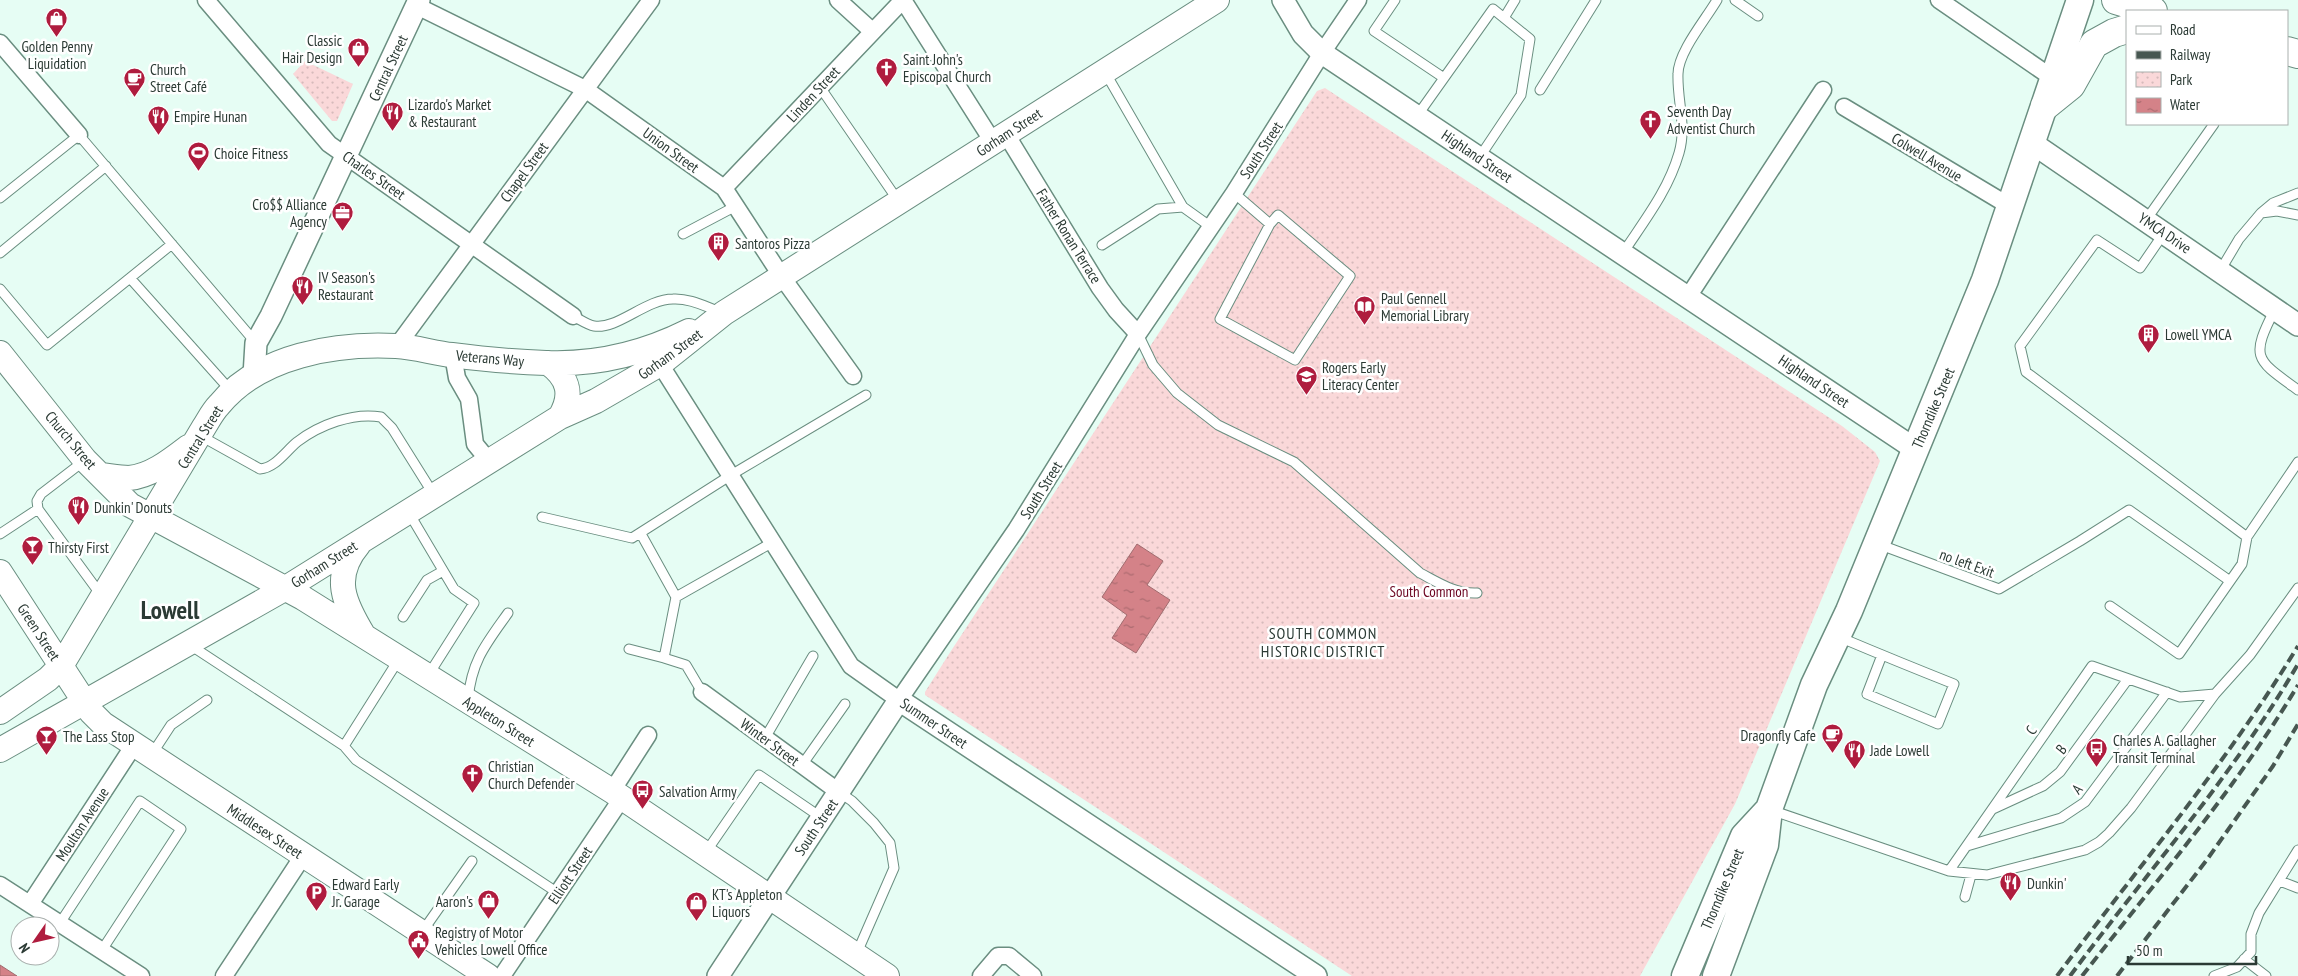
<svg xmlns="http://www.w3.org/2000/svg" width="2298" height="976" font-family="'PT Sans Narrow',sans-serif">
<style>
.park{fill:url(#park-dots)}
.water{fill:url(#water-ripples);stroke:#a16c6f}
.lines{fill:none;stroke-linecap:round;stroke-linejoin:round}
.service-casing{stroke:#6a8e80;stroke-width:11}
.minor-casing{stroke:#6a8e80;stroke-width:19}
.tertiary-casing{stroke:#6a8e80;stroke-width:24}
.secondary-casing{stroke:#6a8e80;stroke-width:26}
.primary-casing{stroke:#6a8e80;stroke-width:29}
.motorway-casing{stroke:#6a8e80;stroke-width:30}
.service{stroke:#fff;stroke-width:9}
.minor{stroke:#fff;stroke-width:16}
.tertiary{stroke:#fff;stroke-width:21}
.secondary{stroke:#fff;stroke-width:24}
.primary{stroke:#fff;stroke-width:26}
.motorway{stroke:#fff;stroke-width:28}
.rail{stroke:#475751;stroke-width:4;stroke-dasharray:10 5;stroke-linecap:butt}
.labels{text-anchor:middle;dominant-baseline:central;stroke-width:5;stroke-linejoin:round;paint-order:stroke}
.poi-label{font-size:15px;fill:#2b3a34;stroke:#fff;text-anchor:start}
.street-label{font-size:15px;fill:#2b3a34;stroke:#fff}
.park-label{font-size:15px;fill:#6b0420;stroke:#fff}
.neighbourhood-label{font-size:16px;letter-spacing:1px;fill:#2b3a34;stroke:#fff}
.town-label{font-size:25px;font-weight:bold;fill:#2b3a34;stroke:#fff}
</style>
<defs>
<pattern id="park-dots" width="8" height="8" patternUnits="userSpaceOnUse" patternTransform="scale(1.25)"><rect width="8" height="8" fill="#fad8d9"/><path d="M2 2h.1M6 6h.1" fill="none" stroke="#d6babb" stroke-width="1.8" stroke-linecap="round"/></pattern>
<pattern id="water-ripples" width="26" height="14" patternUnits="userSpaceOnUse" patternTransform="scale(1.25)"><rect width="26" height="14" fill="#d48288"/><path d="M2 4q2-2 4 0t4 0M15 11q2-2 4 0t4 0" fill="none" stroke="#ac6b70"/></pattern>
</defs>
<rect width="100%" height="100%" fill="#e6fdf4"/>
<path class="park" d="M305,61L353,84L337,121H332L293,74Z
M1325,88L1842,426L1875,452L1880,461L1735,804L1640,976H1352L925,695V692L949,654L1317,91Z"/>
<path class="water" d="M1137,544L1163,561L1147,585L1170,600L1136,653L1112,638L1127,615L1102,597Z
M0,965L17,976H0Z"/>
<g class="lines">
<defs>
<path id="service" d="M1395,0L1374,31L1444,78
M1735,0L1758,16
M1504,18L1515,0
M1105,72L1183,207L1211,227
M820,87L899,202
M1540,90L1596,0
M1417,116L1493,9L1530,39L1521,95L1479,158
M1234,193L1270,224L1220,319L1295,360L1350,276L1278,215L1270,224
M0,198L79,135L256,343
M2261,213L2273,203L2298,193
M2146,220L2214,124
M2164,233L2140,268L2097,240L2020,346L2026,372L2247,537L2298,462
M683,234L736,206
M1102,245L1158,209L1183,207
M0,253L106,166
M1623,253C1644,221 1668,191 1679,153C1687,126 1677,101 1678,74C1678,52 1706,19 1717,0
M2220,271L2239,239L2261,213L2277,211L2298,215
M130,278L231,391
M0,289L47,345L172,244
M2275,309C2250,358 2255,359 2298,390
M573,316C579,319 588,325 594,326C617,330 646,299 673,299C690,298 706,307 721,312
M1138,334L1153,365L1177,393L1218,425L1294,462L1420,573C1439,583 1455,594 1477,593
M199,435L260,469C275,468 285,452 297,442C319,425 353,412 381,417L392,428L434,495
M84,461L41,494L37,501L38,509L101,595
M409,513L454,589L474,603L429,674
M542,517L632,538L731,475L866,395
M0,534L38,509
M641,534L676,597
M1878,544L1999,589L2080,541L2129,510L2230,581
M2110,606L2179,654L2242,564L2247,537
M403,617L427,580L443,571
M1839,637C1877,653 1916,669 1954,684L1938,724L1867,694L1882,655
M190,645L344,746L399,659
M629,649L664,658L676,597L773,542
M664,658L686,665L702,692
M468,699C472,660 486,644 508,613
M765,738L813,656
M344,746L356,760L558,893
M152,754L171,725L207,700
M802,765L845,704
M839,792L852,801L874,823L890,843L894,868L856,955
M1993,809L2043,786L2060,772L2128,679
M1771,810L1949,871L1987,875L2085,850L2099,842L2109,833L2131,808L2215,694L2250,655L2298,588
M1967,846L2061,818L2085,802L2167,692
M706,852L759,775L822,818
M1949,871L2092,666L2180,697L2215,694
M2280,881L2298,888
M1965,897L1971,875
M60,923L140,801L181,829L102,950
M422,932L472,861
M2244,959L2266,976
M2214,976L2237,967L2251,952V934L2259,913L2298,850"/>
<path id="minor" d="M206,0L329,144L573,316
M838,0L872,31
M903,0L993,142
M1939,0L2054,79
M417,6L585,89L724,188L782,277L853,376
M0,43L79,135
M1844,107L2011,207
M1006,134L1100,288L1116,310L1138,334
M724,188L903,0
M1688,297L1823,90
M397,346L651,0
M453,355L457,378L469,399L475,444L489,461
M660,364L851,666L899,700L1016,530L1138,334L1234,193L1322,53L1358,0
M702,692L839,792
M612,791L648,735
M0,885L141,976
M30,904L134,745
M224,976L303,856
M502,976L622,798
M981,976L998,956H1009L1033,976"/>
<path id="tertiary" d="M1283,0L1303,34L1322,53L1915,449
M2032,143L2298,325
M254,376L256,343L271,316L419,0
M718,976L899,700L1316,976"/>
<path id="secondary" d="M0,353L85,460L130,505L303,598L612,791L887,976
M548,363C569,378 573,395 560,417
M101,475C110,476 120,478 129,478C151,476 171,460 188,447
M359,544C331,577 344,603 364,636
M0,572L91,712L103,724L488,976
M0,712L48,679L61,666L204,427C209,419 213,411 219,405C260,355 336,343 396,346C415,347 434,353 452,355C483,359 515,362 546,363C595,365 645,353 689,331
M0,750L286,588L560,417L596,401L660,364L724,313L1217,0"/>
<path id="primary" d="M1685,976L1744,836L1769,809
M1716,976L1765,845L1769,809L1814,685L1849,611L1985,280L2080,0"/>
<path id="motorway" d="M2116,0L2153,11
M2287,51L2298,54
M2045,106L2071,85L2094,44L2114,33L2127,29"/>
</defs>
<use href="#service" class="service-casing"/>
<use href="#minor" class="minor-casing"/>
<use href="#tertiary" class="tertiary-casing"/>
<use href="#secondary" class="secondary-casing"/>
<use href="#primary" class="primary-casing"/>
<use href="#motorway" class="motorway-casing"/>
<use href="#service" class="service"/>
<use href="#minor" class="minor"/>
<use href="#tertiary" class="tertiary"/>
<use href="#secondary" class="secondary"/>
<use href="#primary" class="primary"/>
<use href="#motorway" class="motorway"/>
<path class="rail" d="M2057,976C2139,866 2227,763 2298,646
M2070,976C2147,872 2233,776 2298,664
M2082,976C2156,881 2236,789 2298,685
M2117,976L2206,861L2273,766L2298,724"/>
</g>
<defs>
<symbol id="shop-pin" viewBox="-11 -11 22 30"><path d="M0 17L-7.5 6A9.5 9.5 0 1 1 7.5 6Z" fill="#af1c3e" stroke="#fff"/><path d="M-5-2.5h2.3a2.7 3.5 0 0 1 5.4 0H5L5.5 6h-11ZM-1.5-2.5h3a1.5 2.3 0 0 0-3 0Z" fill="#fff"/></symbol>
<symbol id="church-pin" viewBox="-11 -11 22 30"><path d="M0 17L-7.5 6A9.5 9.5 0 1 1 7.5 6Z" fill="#af1c3e" stroke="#fff"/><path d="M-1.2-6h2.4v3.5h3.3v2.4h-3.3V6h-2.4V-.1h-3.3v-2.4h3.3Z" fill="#fff"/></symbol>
<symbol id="cafe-pin" viewBox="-11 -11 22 30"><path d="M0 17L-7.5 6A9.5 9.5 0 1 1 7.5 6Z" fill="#af1c3e" stroke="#fff"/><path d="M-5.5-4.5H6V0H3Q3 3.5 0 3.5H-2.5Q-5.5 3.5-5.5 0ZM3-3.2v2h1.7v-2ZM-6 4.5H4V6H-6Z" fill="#fff"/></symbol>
<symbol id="restaurant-pin" viewBox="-11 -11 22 30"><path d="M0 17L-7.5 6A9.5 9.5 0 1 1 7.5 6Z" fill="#af1c3e" stroke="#fff"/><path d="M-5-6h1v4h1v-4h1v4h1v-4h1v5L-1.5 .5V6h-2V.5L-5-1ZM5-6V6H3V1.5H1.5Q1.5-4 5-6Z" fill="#fff"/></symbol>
<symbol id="stadium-pin" viewBox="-11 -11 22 30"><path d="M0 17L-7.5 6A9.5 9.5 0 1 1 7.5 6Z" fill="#af1c3e" stroke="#fff"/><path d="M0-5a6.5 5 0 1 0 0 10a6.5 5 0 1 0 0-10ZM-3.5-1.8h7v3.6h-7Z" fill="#fff"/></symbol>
<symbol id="office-pin" viewBox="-11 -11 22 30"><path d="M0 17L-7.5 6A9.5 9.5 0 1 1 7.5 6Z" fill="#af1c3e" stroke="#fff"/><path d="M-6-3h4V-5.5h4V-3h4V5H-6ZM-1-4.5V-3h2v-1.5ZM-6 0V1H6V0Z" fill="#fff"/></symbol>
<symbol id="building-pin" viewBox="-11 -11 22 30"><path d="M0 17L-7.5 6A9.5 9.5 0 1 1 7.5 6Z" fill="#af1c3e" stroke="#fff"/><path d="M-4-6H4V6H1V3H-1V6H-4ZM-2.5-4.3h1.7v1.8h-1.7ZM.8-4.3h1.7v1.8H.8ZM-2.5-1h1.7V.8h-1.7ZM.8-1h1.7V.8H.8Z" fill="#fff"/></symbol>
<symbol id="library-pin" viewBox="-11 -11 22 30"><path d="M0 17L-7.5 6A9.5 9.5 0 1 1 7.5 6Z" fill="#af1c3e" stroke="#fff"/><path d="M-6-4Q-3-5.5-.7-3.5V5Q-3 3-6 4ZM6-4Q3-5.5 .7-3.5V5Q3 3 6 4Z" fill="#fff"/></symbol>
<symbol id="school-pin" viewBox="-11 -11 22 30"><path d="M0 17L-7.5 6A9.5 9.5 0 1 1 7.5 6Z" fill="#af1c3e" stroke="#fff"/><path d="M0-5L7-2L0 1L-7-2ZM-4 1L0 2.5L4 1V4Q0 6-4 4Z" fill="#fff"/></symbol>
<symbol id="bar-pin" viewBox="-11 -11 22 30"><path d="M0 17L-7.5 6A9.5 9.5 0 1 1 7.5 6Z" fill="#af1c3e" stroke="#fff"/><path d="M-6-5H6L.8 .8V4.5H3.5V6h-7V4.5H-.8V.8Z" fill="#fff"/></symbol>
<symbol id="bus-pin" viewBox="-11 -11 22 30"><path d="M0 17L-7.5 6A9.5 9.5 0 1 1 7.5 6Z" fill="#af1c3e" stroke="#fff"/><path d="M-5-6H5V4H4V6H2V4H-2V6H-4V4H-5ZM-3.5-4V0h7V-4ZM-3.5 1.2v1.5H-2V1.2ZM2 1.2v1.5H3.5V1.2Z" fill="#fff"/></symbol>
<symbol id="parking-pin" viewBox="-11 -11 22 30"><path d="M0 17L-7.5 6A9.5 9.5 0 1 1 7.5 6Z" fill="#af1c3e" stroke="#fff"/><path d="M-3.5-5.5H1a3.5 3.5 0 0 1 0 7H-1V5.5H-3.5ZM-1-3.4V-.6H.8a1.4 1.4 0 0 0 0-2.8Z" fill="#fff"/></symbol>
<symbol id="civic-pin" viewBox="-11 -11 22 30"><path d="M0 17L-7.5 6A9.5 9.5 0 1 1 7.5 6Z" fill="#af1c3e" stroke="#fff"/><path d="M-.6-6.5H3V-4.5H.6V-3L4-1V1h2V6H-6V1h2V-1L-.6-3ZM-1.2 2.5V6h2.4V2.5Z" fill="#fff"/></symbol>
</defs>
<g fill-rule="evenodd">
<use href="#shop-pin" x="44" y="6" width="25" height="34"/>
<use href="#shop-pin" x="346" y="36" width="25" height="34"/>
<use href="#church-pin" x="874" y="56" width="25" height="34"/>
<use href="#cafe-pin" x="122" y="66" width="25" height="34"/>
<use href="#restaurant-pin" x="380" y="100" width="25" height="34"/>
<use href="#restaurant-pin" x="146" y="104" width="25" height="34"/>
<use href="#church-pin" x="1638" y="108" width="25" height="34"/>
<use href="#stadium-pin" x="186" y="140" width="25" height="34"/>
<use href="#office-pin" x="330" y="200" width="25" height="34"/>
<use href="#building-pin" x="706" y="230" width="25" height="34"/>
<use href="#restaurant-pin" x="290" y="274" width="25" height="34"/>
<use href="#library-pin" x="1352" y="294" width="25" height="34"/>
<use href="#building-pin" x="2136" y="322" width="25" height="34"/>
<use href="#school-pin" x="1294" y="364" width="25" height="34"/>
<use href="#restaurant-pin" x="66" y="494" width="25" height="34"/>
<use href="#bar-pin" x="20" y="534" width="25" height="34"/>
<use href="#cafe-pin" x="1820" y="722" width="25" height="34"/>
<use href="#bar-pin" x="34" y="724" width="25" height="34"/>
<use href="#bus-pin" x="2084" y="736" width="25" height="34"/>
<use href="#restaurant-pin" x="1842" y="738" width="25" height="34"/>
<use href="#church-pin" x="460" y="762" width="25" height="34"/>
<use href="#bus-pin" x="630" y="778" width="25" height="34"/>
<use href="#restaurant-pin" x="1998" y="870" width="25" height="34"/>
<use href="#parking-pin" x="304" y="880" width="25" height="34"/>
<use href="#shop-pin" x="476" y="888" width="25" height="34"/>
<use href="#shop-pin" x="684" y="890" width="25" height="34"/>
<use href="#civic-pin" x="406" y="928" width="25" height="34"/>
</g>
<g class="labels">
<g class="poi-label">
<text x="342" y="40" text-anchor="end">Classic<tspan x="342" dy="17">Hair Design</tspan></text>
<text x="57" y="46" text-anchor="middle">Golden Penny<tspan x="57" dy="17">Liquidation</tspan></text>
<text x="903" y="59">Saint John's<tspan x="903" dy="17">Episcopal Church</tspan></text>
<text x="150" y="69">Church<tspan x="150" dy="17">Street Café</tspan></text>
<text x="408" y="104">Lizardo's Market<tspan x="408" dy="17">&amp; Restaurant</tspan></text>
<text x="1667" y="111">Seventh Day<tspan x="1667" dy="17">Adventist Church</tspan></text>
<text x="174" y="116">Empire Hunan</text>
<text x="214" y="153">Choice Fitness</text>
<text x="327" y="204" text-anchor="end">Cro$$ Alliance<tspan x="327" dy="17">Agency</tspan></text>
<text x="735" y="243">Santoros Pizza</text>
<text x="318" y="277">IV Season's<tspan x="318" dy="17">Restaurant</tspan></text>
<text x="1381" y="298">Paul Gennell<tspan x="1381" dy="17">Memorial Library</tspan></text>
<text x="2165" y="334">Lowell YMCA</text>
<text x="1322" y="367">Rogers Early<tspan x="1322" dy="17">Literacy Center</tspan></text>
<text x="94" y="507">Dunkin' Donuts</text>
<text x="48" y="547">Thirsty First</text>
<text x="1816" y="735" text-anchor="end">Dragonfly Cafe</text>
<text x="63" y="736">The Lass Stop</text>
<text x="2113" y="740">Charles A. Gallagher<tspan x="2113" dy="17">Transit Terminal</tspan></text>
<text x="1870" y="750">Jade Lowell</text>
<text x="488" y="766">Christian<tspan x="488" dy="17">Church Defender</tspan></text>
<text x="659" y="791">Salvation Army</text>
<text x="2027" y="883">Dunkin'</text>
<text x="332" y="884">Edward Early<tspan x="332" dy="17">Jr. Garage</tspan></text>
<text x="712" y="894">KT's Appleton<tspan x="712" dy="17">Liquors</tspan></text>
<text x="473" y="901" text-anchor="end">Aaron's</text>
<text x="435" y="932">Registry of Motor<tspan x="435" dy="17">Vehicles Lowell Office</tspan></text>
</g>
<g class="street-label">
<text transform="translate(388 68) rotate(-65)">Central Street</text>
<text transform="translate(813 94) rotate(-47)">Linden Street</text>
<text transform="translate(1009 132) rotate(-33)">Gorham Street</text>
<text transform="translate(671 150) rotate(36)">Union Street</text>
<text transform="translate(1261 150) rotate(-57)">South Street</text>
<text transform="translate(1477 156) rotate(34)">Highland Street</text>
<text transform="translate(1927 157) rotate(31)">Colwell Avenue</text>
<text transform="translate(524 172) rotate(-54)">Chapel Street</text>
<text transform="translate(374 175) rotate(35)">Charles Street</text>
<text transform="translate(2165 233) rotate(34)">YMCA Drive</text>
<text transform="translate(1069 236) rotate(58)">Father Ronan Terrace</text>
<text transform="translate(670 354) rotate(-36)">Gorham Street</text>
<text transform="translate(490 358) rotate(5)">Veterans Way</text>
<text transform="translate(1814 381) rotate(34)">Highland Street</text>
<text transform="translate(1933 408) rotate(-67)">Thorndike Street</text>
<text transform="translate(200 437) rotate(-58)">Central Street</text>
<text transform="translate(71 440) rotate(50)">Church Street</text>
<text transform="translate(1041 490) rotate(-58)">South Street</text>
<text transform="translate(1967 563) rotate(20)">no left Exit</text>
<text transform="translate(324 564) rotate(-32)">Gorham Street</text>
<text transform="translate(39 632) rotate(57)">Green Street</text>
<text transform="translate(499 721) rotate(32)">Appleton Street</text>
<text transform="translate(934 723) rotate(34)">Summer Street</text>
<text transform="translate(2031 730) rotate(-55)">C</text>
<text transform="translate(770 742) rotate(36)">Winter Street</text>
<text transform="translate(2061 749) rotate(-52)">B</text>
<text transform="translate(2077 789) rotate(-49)">A</text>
<text transform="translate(82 824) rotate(-57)">Moulton Avenue</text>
<text transform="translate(816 827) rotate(-56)">South Street</text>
<text transform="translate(265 831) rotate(33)">Middlesex Street</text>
<text transform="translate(570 875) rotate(-56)">Elliott Street</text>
<text transform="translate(1722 889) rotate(-67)">Thorndike Street</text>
</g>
<g class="park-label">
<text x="1429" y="591">South Common</text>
</g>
<g class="neighbourhood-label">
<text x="1323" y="633">SOUTH COMMON<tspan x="1323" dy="18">HISTORIC DISTRICT</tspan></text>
</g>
<g class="town-label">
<text x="170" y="610">Lowell</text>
</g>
</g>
<rect x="2126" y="10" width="162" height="115" fill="#ffffff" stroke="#aab0ae"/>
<rect x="2136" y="26" width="25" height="8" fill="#ffffff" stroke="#aab0ae"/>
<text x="2170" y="35" font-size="15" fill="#2b3a34">Road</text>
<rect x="2136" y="51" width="25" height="8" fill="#475751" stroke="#aab0ae"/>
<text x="2170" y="60" font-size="15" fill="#2b3a34">Railway</text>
<rect x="2136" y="72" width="25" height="15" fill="url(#park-dots)" stroke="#aab0ae"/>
<text x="2170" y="85" font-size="15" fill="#2b3a34">Park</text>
<rect x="2136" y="98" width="25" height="15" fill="url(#water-ripples)" stroke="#aab0ae"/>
<text x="2170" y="110" font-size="15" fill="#2b3a34">Water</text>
<g transform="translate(35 941) rotate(236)"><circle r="24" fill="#ffffff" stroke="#aab0ae"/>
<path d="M0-4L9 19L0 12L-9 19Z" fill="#af1c3e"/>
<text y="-8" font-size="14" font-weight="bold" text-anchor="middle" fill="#2b3a34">N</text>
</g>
<path d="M2128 956v8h128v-8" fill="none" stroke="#2b3a34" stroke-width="2.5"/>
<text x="2136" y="956" font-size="15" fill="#2b3a34" stroke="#ffffff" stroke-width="4" paint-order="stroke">50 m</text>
</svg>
